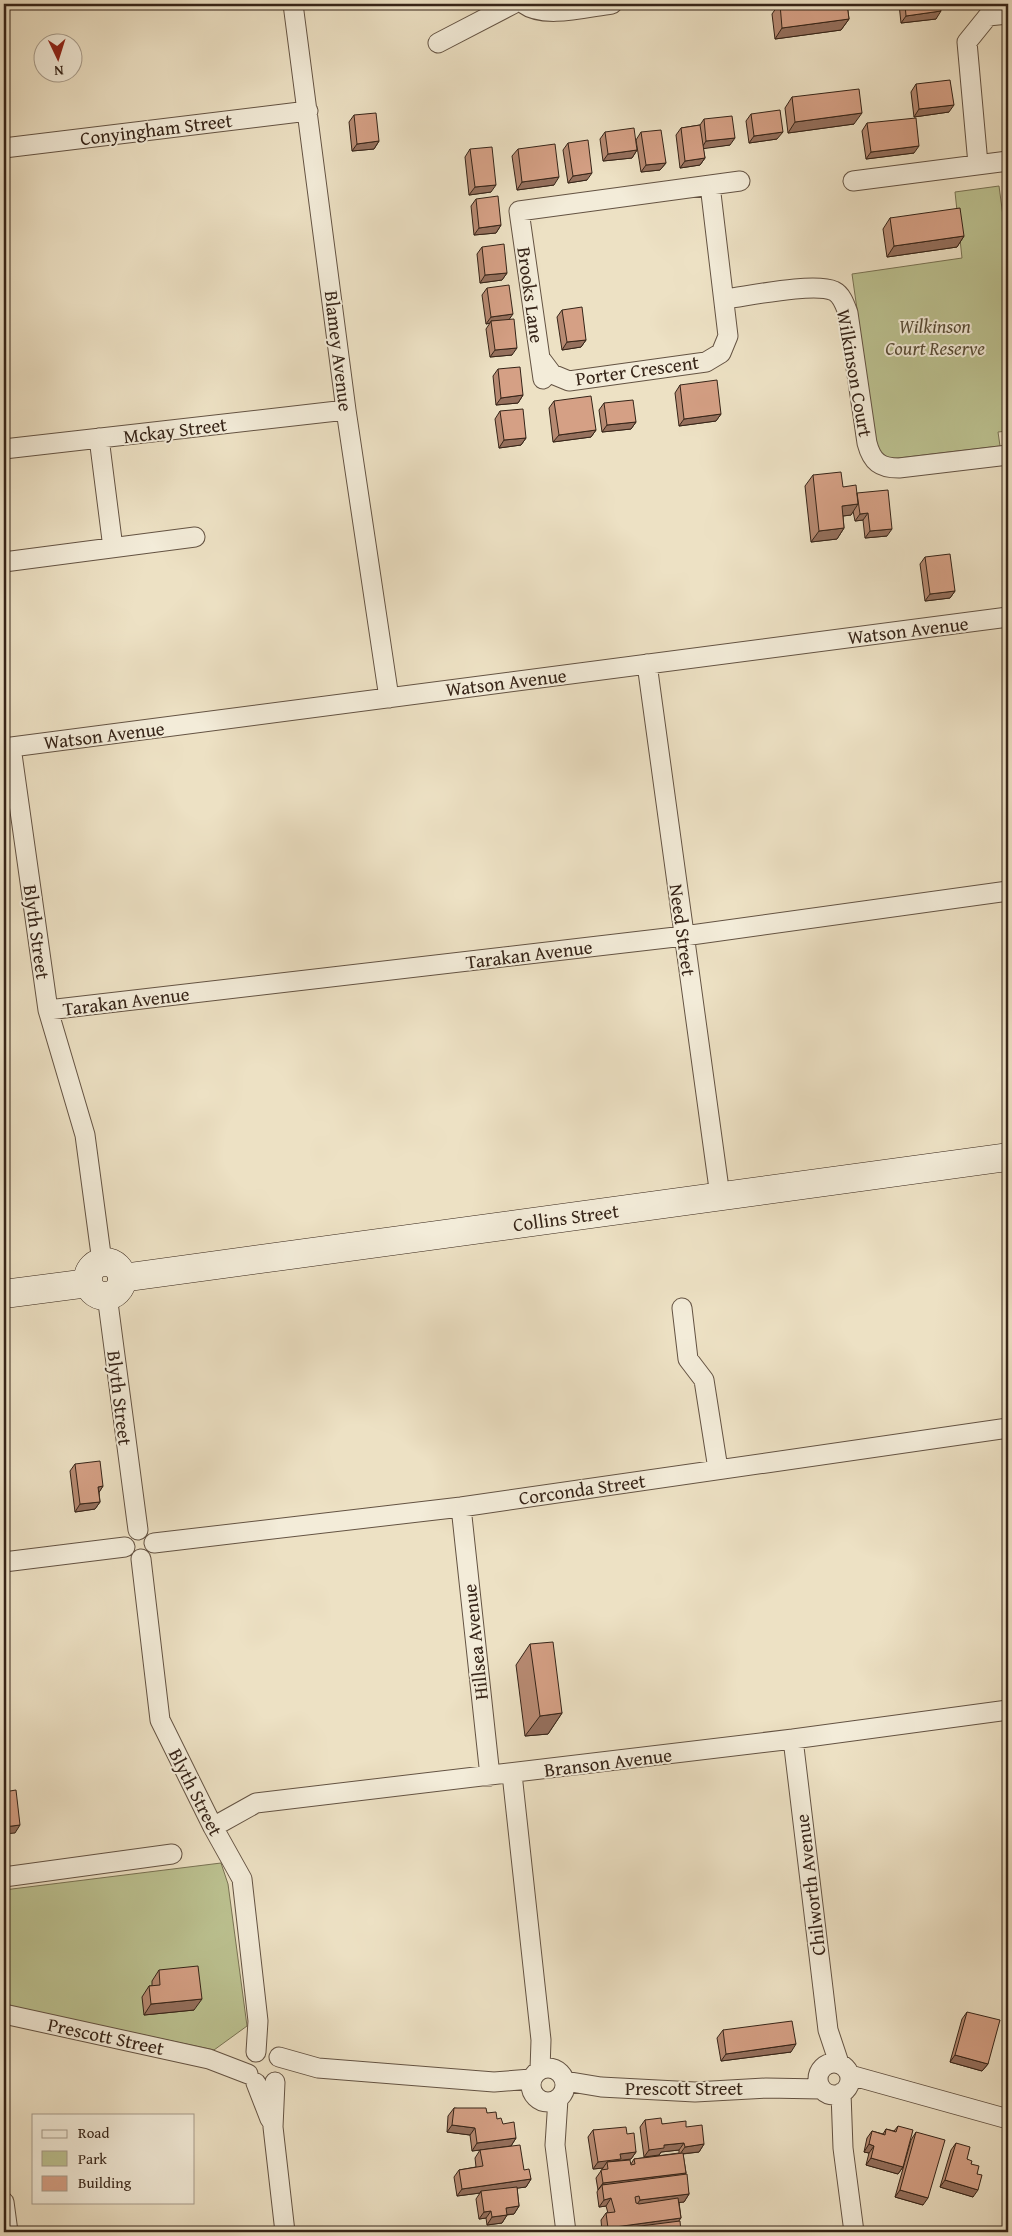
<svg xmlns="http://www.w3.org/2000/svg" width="1012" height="2236" font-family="'Gentium Book Plus',serif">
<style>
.green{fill:#bcc291;stroke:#797354}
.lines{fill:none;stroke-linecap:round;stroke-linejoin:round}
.street-casing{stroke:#645343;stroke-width:21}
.secondary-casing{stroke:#362418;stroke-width:29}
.street{stroke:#f3ecd9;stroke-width:19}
.secondary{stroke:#f3ecd9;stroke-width:28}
.wall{fill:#b78a72;stroke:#362418}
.shaded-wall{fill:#95705d;stroke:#362418}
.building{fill:#d5a085;stroke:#362418}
.labels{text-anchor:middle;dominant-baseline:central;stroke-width:4;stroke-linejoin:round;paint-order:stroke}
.street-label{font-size:19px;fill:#362418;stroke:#f3ecd9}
.park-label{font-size:19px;font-style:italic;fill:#584c36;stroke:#f3ecd9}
</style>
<rect width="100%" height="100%" fill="#ede1c4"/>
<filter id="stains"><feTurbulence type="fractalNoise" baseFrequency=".004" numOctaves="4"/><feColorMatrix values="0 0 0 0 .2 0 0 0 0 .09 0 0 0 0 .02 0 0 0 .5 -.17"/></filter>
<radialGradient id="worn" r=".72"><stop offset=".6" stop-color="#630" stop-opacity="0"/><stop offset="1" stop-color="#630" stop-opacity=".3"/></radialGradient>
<path class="green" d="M999,186L1008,254V431L998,432L1000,446L890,459L878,450L876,442L852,274L962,258L955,192Z
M221,1863L228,1884L247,2026L214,2050L4,2005V1890Z"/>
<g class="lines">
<defs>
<path id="street" d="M293,4L346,410L389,698
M524,4C544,19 587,7 612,4
M438,43L513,4
M4,148L308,111
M978,164L967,42L988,16L1008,14
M853,181L1008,161
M725,299C749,296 814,282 834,291C842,295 845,305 848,313L867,443C872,462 880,468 899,468L1008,455
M540,358L552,374L569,381L706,362L721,353L728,336L710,185
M543,379L519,211L740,181
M99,438L113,548
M4,449L346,410
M4,562L195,537
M647,664L720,1196
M11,747L48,1010L85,1135L102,1262
M4,748L1008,617
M48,1010L684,936L1008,891
M107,1295L138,1530
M682,1308L688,1359L704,1380L718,1469
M461,1507L490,1776
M154,1543L461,1507L1008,1428
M141,1559L160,1720L213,1827L242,1879L258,2021L256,2052
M4,1562L125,1547
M793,1739L828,2030L839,2063
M512,1774L541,2040L540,2070
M213,1827L256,1803L793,1739L1008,1710
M4,1877L172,1854
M4,2014L209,2059L248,2074
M279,2057L318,2068L494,2082L531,2079
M818 2079a16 16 0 1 1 32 0a16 16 0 1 1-32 0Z
M531 2085a17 17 0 1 1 34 0a17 17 0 1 1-34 0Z
M850,2075L1008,2119
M565,2081L601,2087L695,2092L766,2088L821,2089
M275,2082L273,2127L285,2232
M256,2083L270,2119
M841,2093L843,2148L854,2232
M558,2099L555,2145L566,2232
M4,2202L8,2232"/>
<g id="secondary">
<circle cx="105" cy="1279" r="17"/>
<path id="s1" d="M122,1278L1008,1157"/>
<path d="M4,1294L88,1283"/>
</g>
</defs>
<use href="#street" class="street-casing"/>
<use href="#secondary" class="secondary-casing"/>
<use href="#street" class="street"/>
<use href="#secondary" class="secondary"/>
</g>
<path class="wall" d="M779,4H847L849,19L841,30L775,39L772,14Z
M899,4H940L936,19L901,23Z
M916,84L949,112L914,117L911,92Z
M792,97L854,124L788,133L785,108Z
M751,114L777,139L749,143L746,121Z
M354,115L379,141L374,149L352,151L349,122Z
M704,119L730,145L703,148L705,158L700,165L680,168L676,135L681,128L700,125Z
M867,123L914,153L866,159L862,131Z
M605,132L637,150L632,158L603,161L600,139Z
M641,132L666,163L660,170L641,172L636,140Z
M568,143L587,180L568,183L563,150Z
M470,149L491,192L469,195L465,157Z
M518,149L554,185L517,190L512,156Z
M476,199L501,225L496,233L474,235L471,206Z
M890,218L964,236L957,247L887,257L883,229Z
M482,247L507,273L502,280L480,283L477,254Z
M487,288L509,319L512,355L490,357L486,329L490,323L486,324L482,295Z
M562,310L586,340L581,347L562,350L557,317Z
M498,369L523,395L518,403L496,405L493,376Z
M680,385L721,414L716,421L679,426L675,393Z
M554,401L596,430L591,437L553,442L549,408Z
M604,403L636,422L631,429L602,432L599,410Z
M500,411L526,438L521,445L499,448L495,419Z
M813,475L843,487L857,494L887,536L865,538L863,520L855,521L853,511L851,515L843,516L844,528L837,539L811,542L805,486Z
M1008,549V567L1006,552Z
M925,557L955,591L950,598L925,601L920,564Z
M75,1464L103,1486L99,1492L100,1502L95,1509L75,1512L70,1471Z
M530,1644L562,1713L548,1734L525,1736L516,1665Z
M159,1970L194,2010L144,2015L142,1997L149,1986H152V1981Z
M967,2012L988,2064L982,2071L950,2062L962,2019Z
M723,2030L791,2052L721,2061L717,2038Z
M454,2108L487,2113L497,2119L516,2138L511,2146L472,2151L470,2135L447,2132L448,2116Z
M645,2120L662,2124L686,2127L704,2144L699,2152L683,2154L686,2173L685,2175L689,2194L684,2202H679L681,2218L678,2221L681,2232H602L601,2220L606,2213H608L606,2206L599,2207L597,2192L598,2190L596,2178L603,2168L593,2169L588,2137L593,2130L627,2134L636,2152L631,2159L620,2161L631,2164L634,2159L679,2153V2150L661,2152L659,2155L644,2157L640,2127Z
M898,2126L903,2167L898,2174L866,2165L869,2153L864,2152L867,2138L872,2131L883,2134L886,2129L894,2131Z
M916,2132L923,2205L895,2197L911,2140Z
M956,2143L967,2159L971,2164L977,2174L973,2197L940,2187L951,2150Z
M480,2150L524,2170L531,2179L526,2187L517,2188L519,2206L514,2214L507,2215L502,2223L487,2225L486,2218L479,2219L476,2199L480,2193L457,2196L454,2177L459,2170L476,2167L475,2158Z"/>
<path class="shaded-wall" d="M941,11L936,19L901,23L906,16Z
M849,19L841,30L775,39L782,28Z
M954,105L949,112L914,117L919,109Z
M862,113L854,124L788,133L795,122Z
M783,132L777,139L749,143L754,136Z
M735,138L730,145L701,149L706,141Z
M379,141L374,149L352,151L357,144Z
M919,146L914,153L866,159L871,152Z
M637,150L632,158L603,161L608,154Z
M705,158L700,165L680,168L685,161Z
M666,163L660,170L641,172L646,165Z
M592,173L587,180L568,183L573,176Z
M559,177L554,185L517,190L522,182Z
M496,185L491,192L469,195L475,187Z
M501,225L496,233L474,235L479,228Z
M964,236L957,247L887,257L894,246Z
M507,273L502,280L480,283L485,275Z
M513,314L508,321H491L490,323L486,324L491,317Z
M586,340L581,347L562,350L567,342Z
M517,348L512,355L490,357L495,350Z
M523,395L518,403L496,405L501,398Z
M721,414L716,421L679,426L684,419Z
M636,422L631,429L602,432L607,425Z
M596,430L591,437L553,442L559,435Z
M526,438L521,445L499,448L504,440Z
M858,504L851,515L834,517L842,506Z
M868,513L863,520L855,521L860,514Z
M844,528L837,539L811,542L819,531Z
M892,529L887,536L865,538L870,531Z
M955,591L950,598L925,601L930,594Z
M103,1486L98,1494V1487Z
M100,1502L95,1509L75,1512L80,1504Z
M562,1713L548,1734L525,1736L540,1716Z
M20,1825L15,1833L4,1834V1827Z
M202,1999L194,2010L144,2015L151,2004Z
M796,2044L791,2052L721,2061L726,2054Z
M955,2055L988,2064L982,2071L950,2062Z
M452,2125L475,2128L470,2135L447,2132Z
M516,2138L511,2146L472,2151L477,2143Z
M684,2143L679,2150L661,2152L659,2155L644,2157L649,2150L664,2145Z
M704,2144L699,2152L680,2154L685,2147Z
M869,2144L874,2146L869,2153L864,2152Z
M636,2152L631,2159L607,2162L603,2168L593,2169L598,2162L620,2154Z
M871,2158L903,2167L898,2174L866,2165Z
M686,2173L681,2180L602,2185L598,2190L603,2183Z
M531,2179L526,2187L481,2193V2191L480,2193L457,2196L462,2189Z
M945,2180L978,2190L973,2197L940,2187Z
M900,2190L928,2198L923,2205L895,2197Z
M689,2194L684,2202L635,2207L640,2200Z
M611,2198L606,2206L599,2207L604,2200Z
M519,2206L514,2214L501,2215L506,2208Z
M491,2211L486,2218L479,2219L484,2212Z
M507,2215L502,2223L487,2225L492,2217Z
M681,2218L676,2225L609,2230L607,2232H605L608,2228Z"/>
<path class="building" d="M780,4H847L849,19L782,28Z
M905,4H940L941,11L906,16Z
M950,80L954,105L919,109L916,84Z
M859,89L862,113L795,122L792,97Z
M780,110L783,132L754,136L751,114Z
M376,113L379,141L357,144L354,115Z
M732,116L735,138L706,141L704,119Z
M916,118L919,146L871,152L867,123Z
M700,125L705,158L685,161L681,128Z
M634,128L637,150L608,154L605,132Z
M661,130L666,163L646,165L641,132Z
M588,140L592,173L573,176L568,143Z
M555,144L559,177L522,182L518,149Z
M492,147L496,185L475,187L470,149Z
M498,196L501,225L479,228L476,199Z
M960,208L964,236L894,246L890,218Z
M504,244L507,273L485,275L482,247Z
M509,285L513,314L491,317L487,288Z
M582,307L586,340L567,342L562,310Z
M514,319L517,348L495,350L491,321Z
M520,367L523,395L501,398L498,369Z
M717,380L721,414L684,419L680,385Z
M591,396L596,430L559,435L554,401Z
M633,400L636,422L607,425L604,403Z
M523,409L526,438L504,440L500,411Z
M841,472L843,487L856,485L858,504L842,506L844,528L819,531L813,475Z
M888,490L892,529L870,531L868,513L860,514L857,493Z
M950,554L955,591L930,594L925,557Z
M100,1461L103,1486L98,1487L100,1502L80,1504L75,1464Z
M553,1642L562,1713L540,1716L530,1644Z
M16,1790L20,1825L4,1827V1792Z
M198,1966L202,1999L151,2004L149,1986L160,1985L159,1970Z
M967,2012L1000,2020L988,2064L955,2055Z
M792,2021L796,2044L726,2054L723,2030Z
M454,2108H486L487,2113L496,2112L497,2119L501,2118L503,2124L514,2122L516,2138L477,2143L475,2128L452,2125Z
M661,2118L662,2124L686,2121V2127L702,2125L704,2144L685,2147L684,2143L664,2145V2148L649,2150L645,2120Z
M898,2126L913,2130L903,2167L871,2158L874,2146L869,2144L872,2131L885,2135L886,2129L896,2132Z
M626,2127L627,2134L634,2133L636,2152L620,2154L621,2159L598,2162L593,2130Z
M916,2132L945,2140L928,2198L900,2190Z
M956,2143L970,2147L967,2159L972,2161L971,2164L979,2166L977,2174L982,2175L978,2190L945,2180Z
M520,2145L524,2170L529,2169L531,2179L462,2189L459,2170L483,2166L480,2150Z
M683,2153L686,2173L603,2183L601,2170L608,2169L607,2162L630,2160L631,2165L635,2164L634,2159Z
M687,2174L689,2194L640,2200L639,2196L635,2197L636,2203L639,2204L678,2198L681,2218L608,2228L606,2213L615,2212L611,2198L604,2200L602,2185Z
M517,2187L519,2206L506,2208L507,2215L492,2217L491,2211L484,2212L481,2191Z
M680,2221L681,2232H609V2230Z"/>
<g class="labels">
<g class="street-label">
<text transform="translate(156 129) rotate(-7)">Conyingham Street</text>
<text transform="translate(531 295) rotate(82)">Brooks Lane</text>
<text transform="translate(339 351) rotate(83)">Blamey Avenue</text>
<text transform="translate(637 370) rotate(-8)">Porter Crescent</text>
<text transform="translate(855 373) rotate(80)">Wilkinson Court</text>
<text transform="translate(175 430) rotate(-7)">Mckay Street</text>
<text transform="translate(908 630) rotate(-7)">Watson Avenue</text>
<text transform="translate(506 682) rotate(-7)">Watson Avenue</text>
<text transform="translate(104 735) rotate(-7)">Watson Avenue</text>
<text transform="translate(683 930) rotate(82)">Need Street</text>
<text transform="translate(37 932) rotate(82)">Blyth Street</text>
<text transform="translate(529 954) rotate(-7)">Tarakan Avenue</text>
<text transform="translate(126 1001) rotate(-7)">Tarakan Avenue</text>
<text stroke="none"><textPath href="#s1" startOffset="448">Collins Street</textPath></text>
<text transform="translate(120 1398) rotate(83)">Blyth Street</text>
<text transform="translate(582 1489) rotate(-8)">Corconda Street</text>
<text transform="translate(475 1642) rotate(-96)">Hillsea Avenue</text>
<text transform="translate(608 1762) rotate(-7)">Branson Avenue</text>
<text transform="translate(196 1792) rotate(63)">Blyth Street</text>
<text transform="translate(810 1885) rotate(-97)">Chilworth Avenue</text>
<text transform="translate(106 2036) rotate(12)">Prescott Street</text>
<text x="684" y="2088">Prescott Street</text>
</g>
<g class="park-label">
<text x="935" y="326">Wilkinson<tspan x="935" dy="22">Court Reserve</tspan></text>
</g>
</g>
<rect width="1012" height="2236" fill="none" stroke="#ede1c4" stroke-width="20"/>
<rect x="5" y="5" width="1002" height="2226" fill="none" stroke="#362418" stroke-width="2.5"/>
<rect x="10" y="10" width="992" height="2216" fill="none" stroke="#362418"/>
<rect x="32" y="2114" width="162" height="90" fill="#f3ecd9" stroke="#a79c8c"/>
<rect x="42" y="2130" width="25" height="8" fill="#f3ecd9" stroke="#a79c8c"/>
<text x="78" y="2138" font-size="15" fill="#362418">Road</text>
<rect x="42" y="2151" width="25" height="15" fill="#bcc291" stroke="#a79c8c"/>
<text x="78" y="2164" font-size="15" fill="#362418">Park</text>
<rect x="42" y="2176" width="25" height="15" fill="#d5a085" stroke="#a79c8c"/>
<text x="78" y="2188" font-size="15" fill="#362418">Building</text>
<g transform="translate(58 58) rotate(176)"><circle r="24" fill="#f3ecd9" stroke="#a79c8c"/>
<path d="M0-4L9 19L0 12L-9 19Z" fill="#8f2418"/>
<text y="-8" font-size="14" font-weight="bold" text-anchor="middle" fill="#362418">N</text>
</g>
<rect width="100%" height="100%" filter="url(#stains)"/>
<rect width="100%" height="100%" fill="url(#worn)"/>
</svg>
